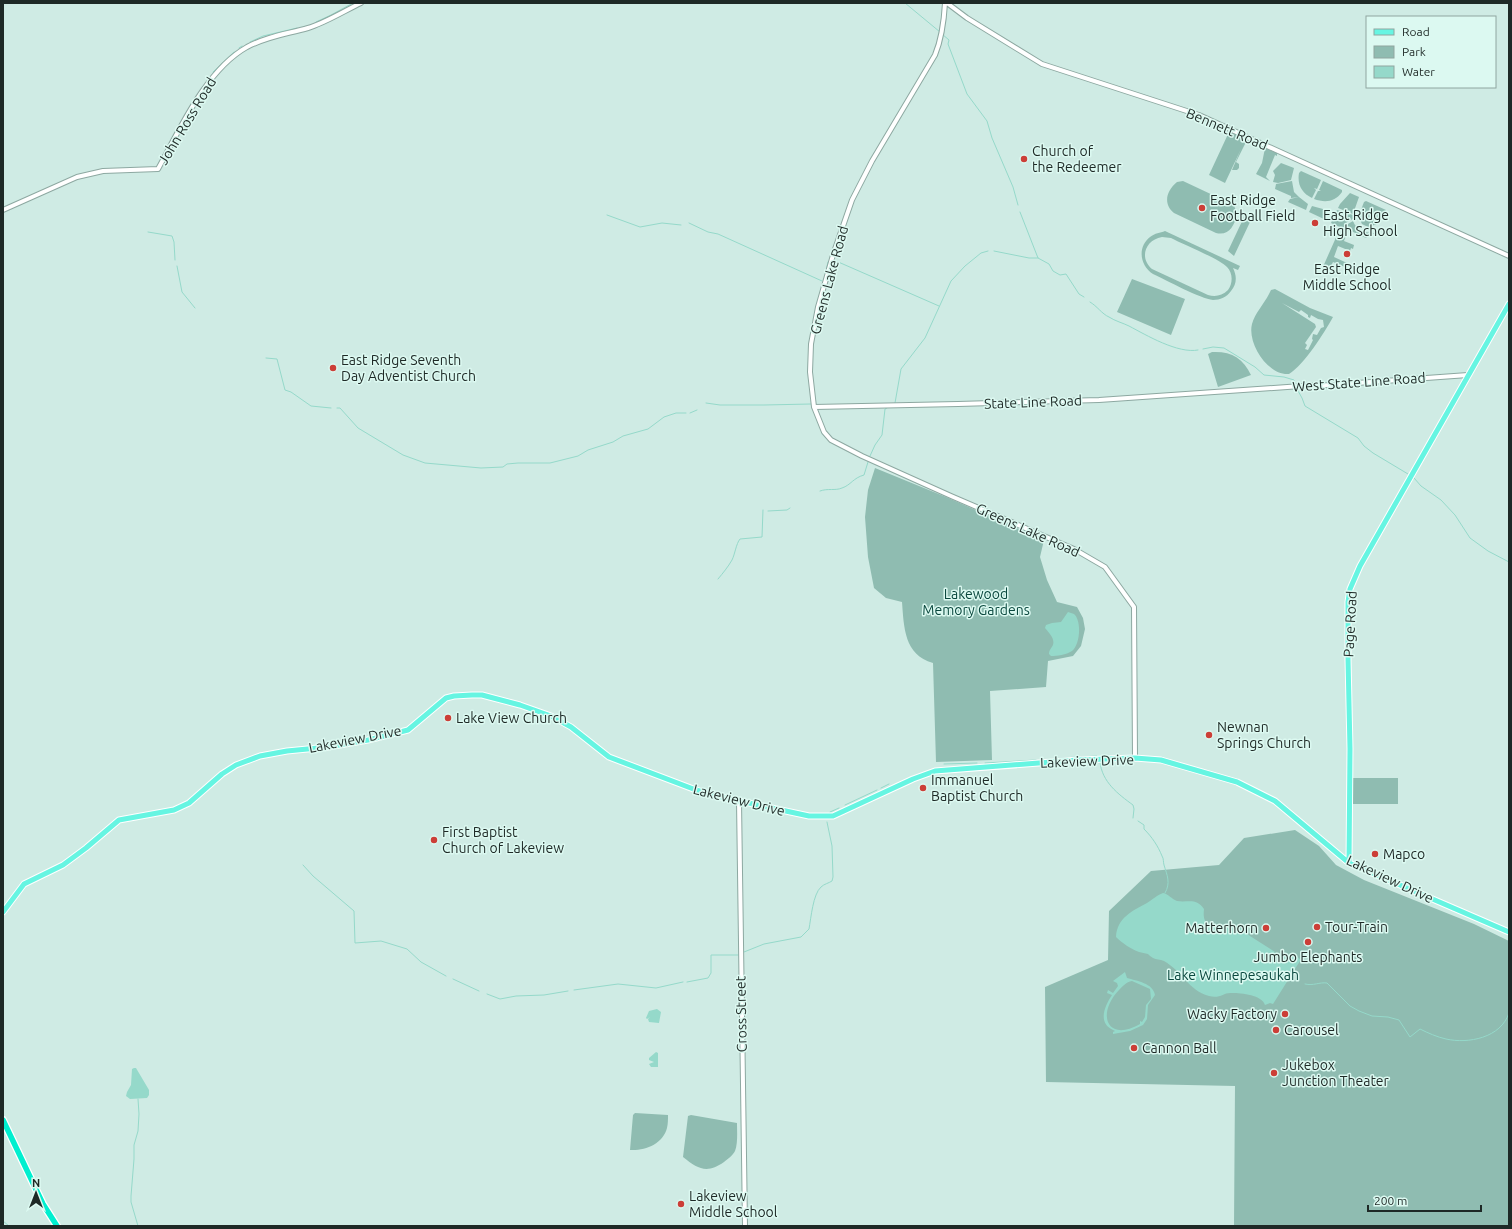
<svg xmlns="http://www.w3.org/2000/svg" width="1512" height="1229" viewBox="0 0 1512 1229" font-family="Ubuntu,sans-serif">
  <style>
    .green { fill: #8fbcb1; fill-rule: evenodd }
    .water { fill: #95d9ca; fill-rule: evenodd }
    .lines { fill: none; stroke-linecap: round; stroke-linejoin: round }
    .stream { stroke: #95d9ca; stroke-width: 1 }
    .minor-casing { stroke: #8da8a1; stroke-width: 6 }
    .major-casing { stroke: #fff; stroke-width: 7 }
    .highway-casing { stroke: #fff; stroke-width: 8 }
    .minor { stroke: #fff; stroke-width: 4 }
    .major { stroke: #66f5e2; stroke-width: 5 }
    .highway { stroke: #00efcf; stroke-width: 5.5 }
    .poi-dot { fill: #cc3e37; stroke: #dcf9f1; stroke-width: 1.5 }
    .labels { text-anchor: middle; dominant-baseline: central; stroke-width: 3; stroke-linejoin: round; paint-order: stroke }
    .street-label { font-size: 14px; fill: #1e2926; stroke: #dcf9f1 }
    .poi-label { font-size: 14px; fill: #1e2926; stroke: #dcf9f1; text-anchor: start }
    .park-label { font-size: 14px; fill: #0a483e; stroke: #dcf9f1 }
  </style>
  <rect width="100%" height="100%" fill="#cfebe4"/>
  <!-- green -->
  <path class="green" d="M1229 132 1249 140V142H1246L1236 162 1239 164V168L1237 170H1232L1241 149 1225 183 1209 175Z
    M1265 148 1277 153V156L1275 155 1266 177 1270 181 1256 174 1262 163Z
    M1281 163 1294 168 1291 180 1278 183 1273 182 1275 175 1273 171Z
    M1301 171 1321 180 1317 189 1314 188 1316 190 1312 198C1302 193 1297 185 1299 173Z
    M1183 181 1234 205 1237 215C1234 226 1229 236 1216 233L1174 213C1163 204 1166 191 1177 182Z
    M1292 181 1294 192 1299 197 1291 198V196L1275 189 1276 184Z
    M1323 181 1342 190V192C1335 202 1325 203 1314 199L1318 191H1321L1319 190Z
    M1350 193 1359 197 1353 214 1338 208 1340 204Z
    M1299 197 1308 204 1306 210 1288 202 1290 199Z
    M1366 201 1386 210 1377 224 1368 227 1362 224C1358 216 1361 210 1364 202Z
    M1312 206 1323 209 1326 220 1309 212Z
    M1337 210 1353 215V219L1347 222 1344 229 1331 223Z
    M1245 215 1250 222 1234 256 1228 251Z
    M1353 221C1357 231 1365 233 1375 233L1366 238 1349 230 1347 233 1344 232 1348 224Z
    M1165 231 1240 266 1238 270 1233 268C1237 276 1237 284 1231 291 1227 297 1220 300 1213 300 1201 299 1166 280 1153 274 1140 266 1137 247 1150 237 1155 233 1160 233 1165 231ZM1162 237 1171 238C1182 244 1220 259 1227 267 1233 273 1233 283 1228 290 1222 296 1215 297 1208 295L1152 269C1139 258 1145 240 1162 237Z
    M1338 233 1346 236 1344 241 1354 245 1353 249 1351 248 1350 251 1338 246 1334 257 1347 263 1345 267 1333 262 1328 272 1322 269Z
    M1132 279 1185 299 1171 335 1117 312Z
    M1275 289 1310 308 1333 317C1324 333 1304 365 1289 374 1268 376 1247 343 1252 324 1255 313 1264 304 1269 294L1271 290ZM1282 303 1299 312 1301 310 1308 315V317L1310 318 1311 315 1318 319 1323 320 1324 327 1321 328 1317 335 1313 334 1312 339 1313 340 1308 350 1305 349 1307 345 1305 343 1316 327 1315 324Z
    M1212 352C1231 351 1243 358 1251 375L1218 387 1208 354Z
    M875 468 946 497 1044 540 1040 557 1047 580 1057 602 1077 607 1083 618 1085 629 1081 646 1073 656 1048 661 1046 687 990 691 992 760 936 762 933 663C904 655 904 627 902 602L886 598 874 588 868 557 865 517 868 490Z
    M1353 778H1398V804H1353Z
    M1295 830 1319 846 1336 865 1364 880 1474 924 1509 941V1226H1234L1235 1086 1046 1082 1045 987 1108 960 1109 911 1151 871 1219 865 1244 838Z
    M635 1113 668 1115C668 1119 668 1124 667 1128 663 1144 645 1151 630 1150L633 1115Z
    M691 1115 737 1123C737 1131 738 1144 735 1151 733 1155 728 1159 724 1162 707 1174 698 1169 683 1157L688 1116Z"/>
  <!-- water -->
  <path class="water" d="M1068 612 1074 614C1082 621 1080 645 1072 651 1066 655 1057 656 1051 656L1049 654C1049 650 1051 649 1053 645 1055 638 1049 633 1045 628L1046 625 1052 623 1061 622Z
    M1163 893C1169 894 1171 899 1177 901 1188 903 1196 897 1204 909 1202 926 1210 924 1222 930L1227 928 1230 925H1237L1250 936 1275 952 1270 958 1273 962H1277L1282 954 1296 956 1300 959V961L1273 1004 1270 1003 1265 1005C1262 995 1242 993 1232 993 1223 992 1221 999 1209 996 1188 990 1182 971 1164 961 1160 959 1156 960 1153 958 1151 957 1149 955 1148 954 1145 953 1142 953 1139 952 1131 949 1122 943 1116 937 1117 918 1132 911 1147 903 1152 900 1157 895 1163 893Z
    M1125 972 1127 978C1137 981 1153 983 1155 995L1148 1005 1147 1019 1143 1025 1130 1031 1113 1034V1032L1115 1031C1097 1024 1104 1007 1112 995L1107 993 1108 990 1113 993 1118 986 1117 983 1113 981ZM1132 981 1150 989 1151 999 1146 1005 1145 1017 1142 1022 1140 1021V1024C1107 1043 1096 1014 1119 990 1123 986 1126 982 1132 981Z
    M657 1009 661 1012 659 1023 649 1022 648 1019 650 1017 647 1019 646 1018 649 1011Z
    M656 1052 658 1053V1067H651L649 1064 654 1062 649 1060V1058Z
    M134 1068H136L149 1090V1095L147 1098 130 1099 126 1096 127 1092 131 1085 132 1069Z"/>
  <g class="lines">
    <!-- stream -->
    <path class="stream" d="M905 3 940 32
      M316 22 331 15 353 3
      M942 34 949 40 948 44 967 94 987 121 992 138 1013 187 1018 205
      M250 42 263 36 297 28
      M239 48 242 46
      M213 72 234 52
      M1020 212 1038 258 1049 264 1053 271 1060 275 1066 274 1079 294 1084 297
      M607 215 640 227 662 223 681 225
      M689 223 708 232 718 234 822 281
      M148 232 172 236 174 242 175 260
      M994 251 1029 258H1038
      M836 261 939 306
      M177 266 182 292 195 308
      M826 271 828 262
      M1090 302C1097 306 1102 314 1109 317 1115 321 1123 323 1129 326 1146 335 1178 354 1198 350
      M1203 349 1213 347 1224 348 1255 367 1264 375 1284 377 1294 380 1295 383
      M266 358 277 359 285 390 291 392 311 406 331 408
      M1297 389 1302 398 1305 406 1358 438 1364 446 1373 453 1408 474
      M706 403 720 405H764L811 404
      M895 403 901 369 925 338 951 281 965 266 981 253 988 251
      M337 408H340L358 428 403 455 425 463 481 468 503 467 507 464 518 463H550L578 456 588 450 613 442 623 436 648 429 664 417 676 413H686
      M690 413 697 410
      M870 456 875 445 882 435 885 409 887 408
      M1414 478 1421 486 1441 500 1455 515 1470 538 1488 551 1509 562
      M820 491C828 488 835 491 842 488 851 485 853 478 864 475L868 462
      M768 511 787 510 790 508
      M718 579C723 573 728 567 732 560 735 554 736 544 740 539L762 537 763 510
      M1081 757 1097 756 1098 757
      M1042 760 1076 757
      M1100 762C1102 782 1118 794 1133 805L1134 809 1133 818
      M985 763 1036 760
      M944 764 977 763
      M881 788 889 784
      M845 805 877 790
      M830 812 839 808
      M1138 821 1144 825V829C1152 837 1158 846 1162 856 1164 859 1163 862 1164 865 1167 875 1171 883 1165 893
      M303 865 313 876 354 911 355 943 381 941 407 949 421 962 446 976
      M744 952 764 944 801 937 809 929C811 918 813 894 821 887 824 884 829 883 832 881L833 877 832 846 827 822
      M453 979 479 991
      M687 982 708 978 711 973V955H738
      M1305 984C1314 986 1319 982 1327 983L1350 1006 1359 1011 1372 1016 1388 1017 1399 1020 1410 1037 1420 1029C1428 1033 1437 1037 1446 1039 1468 1044 1501 1038 1509 1013
      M574 990 618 984 656 988 683 982
      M487 994 500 999 516 996 544 995 568 991
      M3 1221 9 1226
      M138 1226 131 1202V1196L134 1159V1145L138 1131 139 1114 138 1099"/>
    <defs>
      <path id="minor" d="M945 3C944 21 942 38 935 55L872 161 852 200 833 255 818 307 811 344 810 372 814 407 824 432 831 440 862 456 951 496 1074 549 1105 567 1134 607 1135 758
        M947 3 967 18 1042 64 1199 115 1509 256
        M3 210 77 177 103 171 158 169C180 129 206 70 247 47 268 36 287 34 308 28 323 24 346 10 361 3
        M814 407 958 404 1099 400 1301 386 1329 385 1468 375
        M739 801 745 1226"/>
      <path id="major" d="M1349 863 1350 749 1348 659V602L1350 589 1360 566 1509 304
        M3 912 24 884 63 865 86 848 119 820 174 810 189 803 222 774 236 765 260 756 287 751 328 747 368 740 408 730 446 698 454 696 472 695H482L520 705 551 716 571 727 609 757 696 790 721 797 809 816H833L913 779 935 771 1078 760 1135 758 1161 760 1237 782 1275 801 1349 863 1509 932"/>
      <path id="highway" d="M3 1120 43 1204 57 1226"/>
    </defs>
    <!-- minor casing -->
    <use href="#minor" class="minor-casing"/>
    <!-- major casing -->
    <use href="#major" class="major-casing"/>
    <!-- highway casing -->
    <use href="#highway" class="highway-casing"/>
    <!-- minor -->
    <use href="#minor" class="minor"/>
    <!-- major -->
    <use href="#major" class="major"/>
    <!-- highway -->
    <use href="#highway" class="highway"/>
  </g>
  <!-- markers -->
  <g class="poi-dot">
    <circle cx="1024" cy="159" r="4"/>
    <circle cx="1202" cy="208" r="4"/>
    <circle cx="1315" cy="223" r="4"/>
    <circle cx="1347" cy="254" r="4"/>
    <circle cx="333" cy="368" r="4"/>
    <circle cx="448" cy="718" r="4"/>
    <circle cx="1209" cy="735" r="4"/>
    <circle cx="923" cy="788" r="4"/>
    <circle cx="434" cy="840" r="4"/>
    <circle cx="1375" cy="854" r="4"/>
    <circle cx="1317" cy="927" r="4"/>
    <circle cx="1266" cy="928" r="4"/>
    <circle cx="1308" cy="942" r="4"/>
    <circle cx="1285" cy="1014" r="4"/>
    <circle cx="1276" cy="1030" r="4"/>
    <circle cx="1134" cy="1048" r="4"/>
    <circle cx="1274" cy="1073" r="4"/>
    <circle cx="681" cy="1204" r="4"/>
  </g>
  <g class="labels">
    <!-- street labels -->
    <g class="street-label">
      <text transform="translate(187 121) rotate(-59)">John Ross Road</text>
      <text transform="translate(1227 129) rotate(23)">Bennett Road</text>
      <text transform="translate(829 280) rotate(-75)">Greens Lake Road</text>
      <text transform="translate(1359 382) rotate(-4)">West State Line Road</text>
      <text transform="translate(1033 402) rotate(-2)">State Line Road</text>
      <text transform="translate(1028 530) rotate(24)">Greens Lake Road</text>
      <text transform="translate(1350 624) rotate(-87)">Page Road</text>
      <text transform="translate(355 739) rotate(-11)">Lakeview Drive</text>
      <text transform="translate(1087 761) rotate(-2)">Lakeview Drive</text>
      <text transform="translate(739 800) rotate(14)">Lakeview Drive</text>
      <text transform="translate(1390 879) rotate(25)">Lakeview Drive</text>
      <text transform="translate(741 1014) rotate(-91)">Cross Street</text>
    </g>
    <!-- poi labels -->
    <g class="poi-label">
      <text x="1032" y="151">Church of<tspan x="1032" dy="16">the Redeemer</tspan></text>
      <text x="1210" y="200">East Ridge<tspan x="1210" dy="16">Football Field</tspan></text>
      <text x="1323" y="215">East Ridge<tspan x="1323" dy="16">High School</tspan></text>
      <text x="1347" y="269" text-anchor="middle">East Ridge<tspan x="1347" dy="16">Middle School</tspan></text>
      <text x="341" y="360">East Ridge Seventh<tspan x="341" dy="16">Day Adventist Church</tspan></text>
      <text x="456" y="718">Lake View Church</text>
      <text x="1217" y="727">Newnan<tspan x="1217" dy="16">Springs Church</tspan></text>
      <text x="931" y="780">Immanuel<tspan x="931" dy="16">Baptist Church</tspan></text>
      <text x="442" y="832">First Baptist<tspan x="442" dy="16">Church of Lakeview</tspan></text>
      <text x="1383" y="854">Mapco</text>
      <text x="1325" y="927">Tour-Train</text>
      <text x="1258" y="928" text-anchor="end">Matterhorn</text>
      <text x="1308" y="957" text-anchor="middle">Jumbo Elephants</text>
      <text x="1277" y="1014" text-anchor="end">Wacky Factory</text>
      <text x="1284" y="1030">Carousel</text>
      <text x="1142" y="1048">Cannon Ball</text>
      <text x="1282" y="1065">Jukebox<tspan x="1282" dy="16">Junction Theater</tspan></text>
      <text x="689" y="1196">Lakeview<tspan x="689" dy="16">Middle School</tspan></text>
    </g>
    <!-- park labels -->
    <g class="park-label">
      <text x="976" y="594">Lakewood<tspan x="976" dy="16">Memory Gardens</tspan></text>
      <text x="1233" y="975">Lake Winnepesaukah</text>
    </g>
  </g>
  <!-- border -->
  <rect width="1512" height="1229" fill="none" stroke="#1e2926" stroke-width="8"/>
  <!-- legend -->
  <rect x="1366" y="16" width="130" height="72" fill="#dcf9f1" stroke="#90a6a0"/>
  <rect x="1374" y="29" width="20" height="6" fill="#66f5e2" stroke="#90a6a0"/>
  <text x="1402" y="36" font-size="12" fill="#1e2926">Road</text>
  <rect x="1374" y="46" width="20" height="12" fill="#8fbcb1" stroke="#90a6a0"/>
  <text x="1402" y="56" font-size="12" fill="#1e2926">Park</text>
  <rect x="1374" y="66" width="20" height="12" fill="#95d9ca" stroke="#90a6a0"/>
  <text x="1402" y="76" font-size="12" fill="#1e2926">Water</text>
  <!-- north arrow -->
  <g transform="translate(36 1193)" stroke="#dcf9f1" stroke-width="3" paint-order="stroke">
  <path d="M0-3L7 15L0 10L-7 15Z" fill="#1e2926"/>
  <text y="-6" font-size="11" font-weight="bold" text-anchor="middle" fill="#1e2926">N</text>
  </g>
  <!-- scale -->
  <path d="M1368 1205v6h113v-6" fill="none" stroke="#1e2926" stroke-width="2"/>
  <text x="1374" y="1205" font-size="12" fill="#1e2926" stroke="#dcf9f1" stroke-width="3" paint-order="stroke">200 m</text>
</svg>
